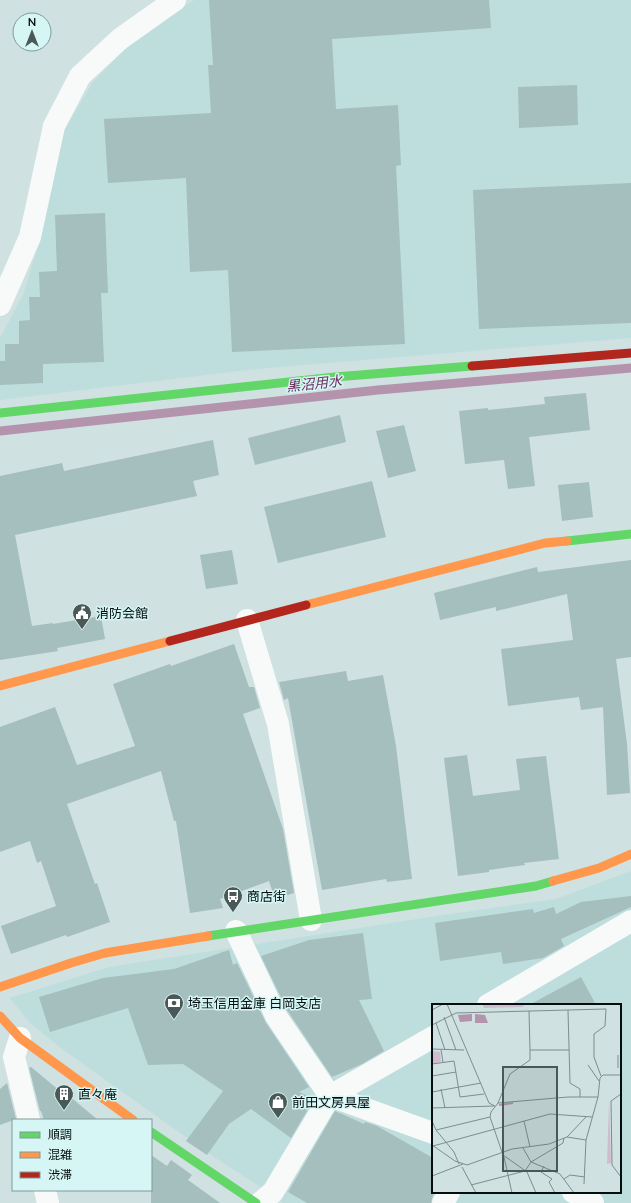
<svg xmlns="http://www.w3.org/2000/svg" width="631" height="1203" viewBox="0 0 631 1203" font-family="Lato,'Noto Sans JP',sans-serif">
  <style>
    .built { fill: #bededd; fill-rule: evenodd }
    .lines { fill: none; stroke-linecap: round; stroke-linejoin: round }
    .stream { stroke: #b493ac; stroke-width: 9 }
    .building { fill: #a5bebe }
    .street { stroke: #f8fafa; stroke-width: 22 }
    .fast { stroke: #63d668; stroke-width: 9 }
    .slow { stroke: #ff974d; stroke-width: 9 }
    .jam { stroke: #b3261e; stroke-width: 9 }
    .labels { text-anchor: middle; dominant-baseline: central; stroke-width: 3; stroke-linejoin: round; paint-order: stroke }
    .poi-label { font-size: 13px; fill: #040e0e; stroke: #d5f6f5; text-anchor: start }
    .water-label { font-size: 14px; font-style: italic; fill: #702c5e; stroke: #d5f6f5 }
    .inset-river { fill: none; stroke: #b493ac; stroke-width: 2 }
    .inset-road { fill: none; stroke: #7e8d8d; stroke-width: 1 }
    .view { fill: #4b5858; fill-opacity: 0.15; stroke: #4b5858; stroke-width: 2 }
    .inset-edge { fill: none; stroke: #040e0e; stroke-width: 2 }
  </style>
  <rect width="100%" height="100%" fill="#cfe1e1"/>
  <!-- built -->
  <path class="built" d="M194 0H631V338L257 369 0 400V338L23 295 42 233 65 129 93 82 131 43Z
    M631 871V1203H283L259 1186 214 1157 58 1046 29 1022 10 998 109 967 430 917 556 899ZM433 1005H620V1192H433Z"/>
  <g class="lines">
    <!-- stream -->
    <path class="stream" d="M0 431 378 390 631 368"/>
  </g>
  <!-- building -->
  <path class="building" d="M209 0H489L491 28 332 39 336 109 398 105 401 165 396 166 405 344 232 352 228 270 190 272 186 178 108 183 104 119 211 113 208 65H213Z
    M577 85 578 125 519 128 518 87Z
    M631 183V323L479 329 473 190Z
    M105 213 108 293H101L104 362 43 364V383L0 385V361H5V344H19V321L30 320 29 297H40L39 272 57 271 55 215Z
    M586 393 590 430 529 437 535 486 508 489 504 460 465 464 459 411 488 408V410L545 404 544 397Z
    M340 415 346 442 255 465 248 438Z
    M404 425 416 471 388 478 376 431Z
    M213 440 219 475 193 481 197 496 15 535 32 626 53 623V624L101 616 105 639 57 648 58 651 0 660V476L62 463 64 471Z
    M372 481 386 537 278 563 264 507Z
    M589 482 593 517 562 521 558 485Z
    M232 550 238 584 206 589 200 555Z
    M631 560V657L616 659 627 744 630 793 607 795 603 707 581 710 579 697 508 706 501 649 573 640 567 594 496 611V607L440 620 434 593 537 567 538 572Z
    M234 644 249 687H254L260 708 243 714 283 829 294 893 275 899 269 881 220 899 223 908 190 913 176 821H174L161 771 67 804 95 884 97 883 110 922 67 937 66 935 11 954 1 926 56 906 41 861 37 863 30 841 0 852V727L55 707 77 765 135 746 113 684 170 664 171 666Z
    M346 671 348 681 383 675 396 746 412 879 387 882 386 879 322 890 288 698 284 700 279 682Z
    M467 755 473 796 520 790 516 759 546 756 559 859 524 863 525 865 489 870V872L458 876 444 758Z
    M631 896V907L561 939 564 946 543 958 503 964 501 952 440 961 435 923 533 909 534 913 554 907 556 914 581 902Z
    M363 933 372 999 359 1000 384 1051 362 1064 332 1077 287 1010 261 956 309 940Z
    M229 950 233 965 237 963 266 1023 309 1087 299 1092 314 1099 291 1138 251 1109 229 1124 207 1155 186 1141 223 1091 183 1064 148 1065 128 1008 50 1032 39 997 103 978 174 969Z
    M581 977 596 1005H529Z
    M31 1067 60 1091 62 1090 98 1120H44L41 1111H40L29 1068Z
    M7 1083 16 1119 0 1125V1089Z
    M335 1111 364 1124 365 1122 377 1126 433 1158V1195L431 1203H307L288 1192Z
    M151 1155 167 1166 171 1160 192 1175 188 1180 220 1203H151Z"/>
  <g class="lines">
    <!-- street -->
    <path class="street" d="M0 305 30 237 54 126 80 76 120 39 175 0
      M247 620 278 724 311 920
      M236 931 276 1016 330 1096 433 1133
      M488 1005 631 921
      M20 1038 14 1057 29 1120
      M45 1190 48 1203
      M573 1192 593 1203
      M260 1203 273 1192 330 1096 433 1037
      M443 1203 449 1192"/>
    <!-- fast -->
    <path class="fast" d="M0 413 335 377 472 366
      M567 541 631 534
      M208 936 536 886 553 881
      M151 1132 256 1203"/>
    <!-- slow -->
    <path class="slow" d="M306 605 545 543 567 541
      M0 686 170 641
      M553 881 599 868 631 854
      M0 987 71 963 105 953 208 936
      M0 1016 20 1038 133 1120"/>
    <!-- jam -->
    <path class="jam" d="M472 366 631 353
      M170 641 306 605"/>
  </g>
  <!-- icons -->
  <defs>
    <symbol id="civic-pin" viewBox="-11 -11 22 30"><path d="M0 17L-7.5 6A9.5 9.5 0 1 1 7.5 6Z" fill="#4b5858" stroke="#d5f6f5"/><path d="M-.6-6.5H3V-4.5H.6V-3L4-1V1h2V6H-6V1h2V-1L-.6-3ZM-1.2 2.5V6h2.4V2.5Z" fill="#fff"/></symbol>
    <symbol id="bus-pin" viewBox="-11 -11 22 30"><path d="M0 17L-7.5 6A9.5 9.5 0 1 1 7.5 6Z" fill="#4b5858" stroke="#d5f6f5"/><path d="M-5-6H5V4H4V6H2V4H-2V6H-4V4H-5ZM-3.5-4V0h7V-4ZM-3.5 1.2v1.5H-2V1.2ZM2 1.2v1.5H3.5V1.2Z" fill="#fff"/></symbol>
    <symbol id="bank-pin" viewBox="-11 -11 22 30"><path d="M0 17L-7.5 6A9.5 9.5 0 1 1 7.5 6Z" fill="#4b5858" stroke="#d5f6f5"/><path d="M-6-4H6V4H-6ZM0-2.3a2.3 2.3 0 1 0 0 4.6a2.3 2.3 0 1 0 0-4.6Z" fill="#fff"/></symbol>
    <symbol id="building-pin" viewBox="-11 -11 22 30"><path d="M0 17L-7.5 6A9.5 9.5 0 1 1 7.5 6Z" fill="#4b5858" stroke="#d5f6f5"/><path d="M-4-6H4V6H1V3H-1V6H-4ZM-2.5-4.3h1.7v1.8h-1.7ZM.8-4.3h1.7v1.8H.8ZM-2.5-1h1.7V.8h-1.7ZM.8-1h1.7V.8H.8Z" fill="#fff"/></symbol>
    <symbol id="shop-pin" viewBox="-11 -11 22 30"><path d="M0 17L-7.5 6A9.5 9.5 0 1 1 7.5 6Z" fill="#4b5858" stroke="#d5f6f5"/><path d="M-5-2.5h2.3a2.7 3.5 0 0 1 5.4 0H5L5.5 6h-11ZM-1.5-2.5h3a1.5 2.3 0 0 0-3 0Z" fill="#fff"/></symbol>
  </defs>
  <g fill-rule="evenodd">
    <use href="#civic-pin" x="71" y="602" width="22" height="30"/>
    <use href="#bus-pin" x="222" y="885" width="22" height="30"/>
    <use href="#bank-pin" x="163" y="992" width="22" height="30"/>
    <use href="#building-pin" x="53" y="1083" width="22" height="30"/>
    <use href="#shop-pin" x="267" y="1091" width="22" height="30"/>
  </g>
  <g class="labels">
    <!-- poi labels -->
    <g class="poi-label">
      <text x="96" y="613">消防会館</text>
      <text x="247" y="896">商店街</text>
      <text x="188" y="1003">埼玉信用金庫 白岡支店</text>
      <text x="78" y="1094">直々庵</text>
      <text x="292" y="1102">前田文房具屋</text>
    </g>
    <!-- water labels -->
    <g class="water-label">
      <text transform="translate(314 383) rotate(-6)">黒沼用水</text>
    </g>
  </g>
  <!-- overview -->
  <g transform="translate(432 1004)">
    <rect width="189" height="189" fill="#cfe1e1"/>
    <path d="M0 47 8 48 9 58 0 60ZM177 96 179 159 175 160Z" fill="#d1bccf"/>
    <path d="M50 0H92L91 3 52 4Z" fill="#d1bccf"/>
    <path d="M40 10V17L28 18 26 11ZM43 10 53 11 56 19H43Z" fill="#b493ac"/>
    <path class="inset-river" d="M67 101 81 99"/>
    <path class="inset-road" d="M15 0 57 99 63 102M0 6 11 0M136 6 138 79 148 85V93M97 7 98 46M12 13 24 46M4 19 13 46M0 21 24 9 174 5 173 22 162 30V53L169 72M0 45 32 46M9 46 11 58M0 60 22 57 28 93 52 90M156 61 167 77M186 64V51M0 72 24 68M9 85 13 104M0 88 49 79M189 90 179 97 180 161 189 173M66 99 78 70 98 56V46H137M0 104 62 102M0 117 4 126 22 148 27 160M92 117 98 143M4 126 58 113M135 133 154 113M0 141 23 157 35 161 80 145 117 140 135 133 154 136M1 142 118 110 160 113M91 144 99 158 128 170 142 189M72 153 80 189M112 162 109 168 120 175 117 178 123 189M30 163 44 189M0 172 31 160M132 175 138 171 153 173M152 180 154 136 166 93 168 74 171 71H189M39 181 93 167 99 158 131 139 132 134M104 189 95 168 71 151 58 113 59 108 66 99 136 93H166"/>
    <path class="view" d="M71 63H125V167H71Z"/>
    <rect width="189" height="189" class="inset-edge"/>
  </g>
  <!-- legend -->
  <rect x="12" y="1119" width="140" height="72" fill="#d5f6f5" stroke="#819999"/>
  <rect x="20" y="1132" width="20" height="6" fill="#63d668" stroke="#819999"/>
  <text x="48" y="1139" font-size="12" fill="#040e0e">順調</text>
  <rect x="20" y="1152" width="20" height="6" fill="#ff974d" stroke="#819999"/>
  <text x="48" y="1159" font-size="12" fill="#040e0e">混雑</text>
  <rect x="20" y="1172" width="20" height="6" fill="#b3261e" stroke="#819999"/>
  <text x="48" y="1179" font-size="12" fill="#040e0e">渋滞</text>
  <!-- north arrow -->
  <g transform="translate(32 32)"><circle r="19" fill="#d5f6f5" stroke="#819999"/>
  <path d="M0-3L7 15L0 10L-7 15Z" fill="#4b5858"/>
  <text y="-6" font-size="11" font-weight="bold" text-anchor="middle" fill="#040e0e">N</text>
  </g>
</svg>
